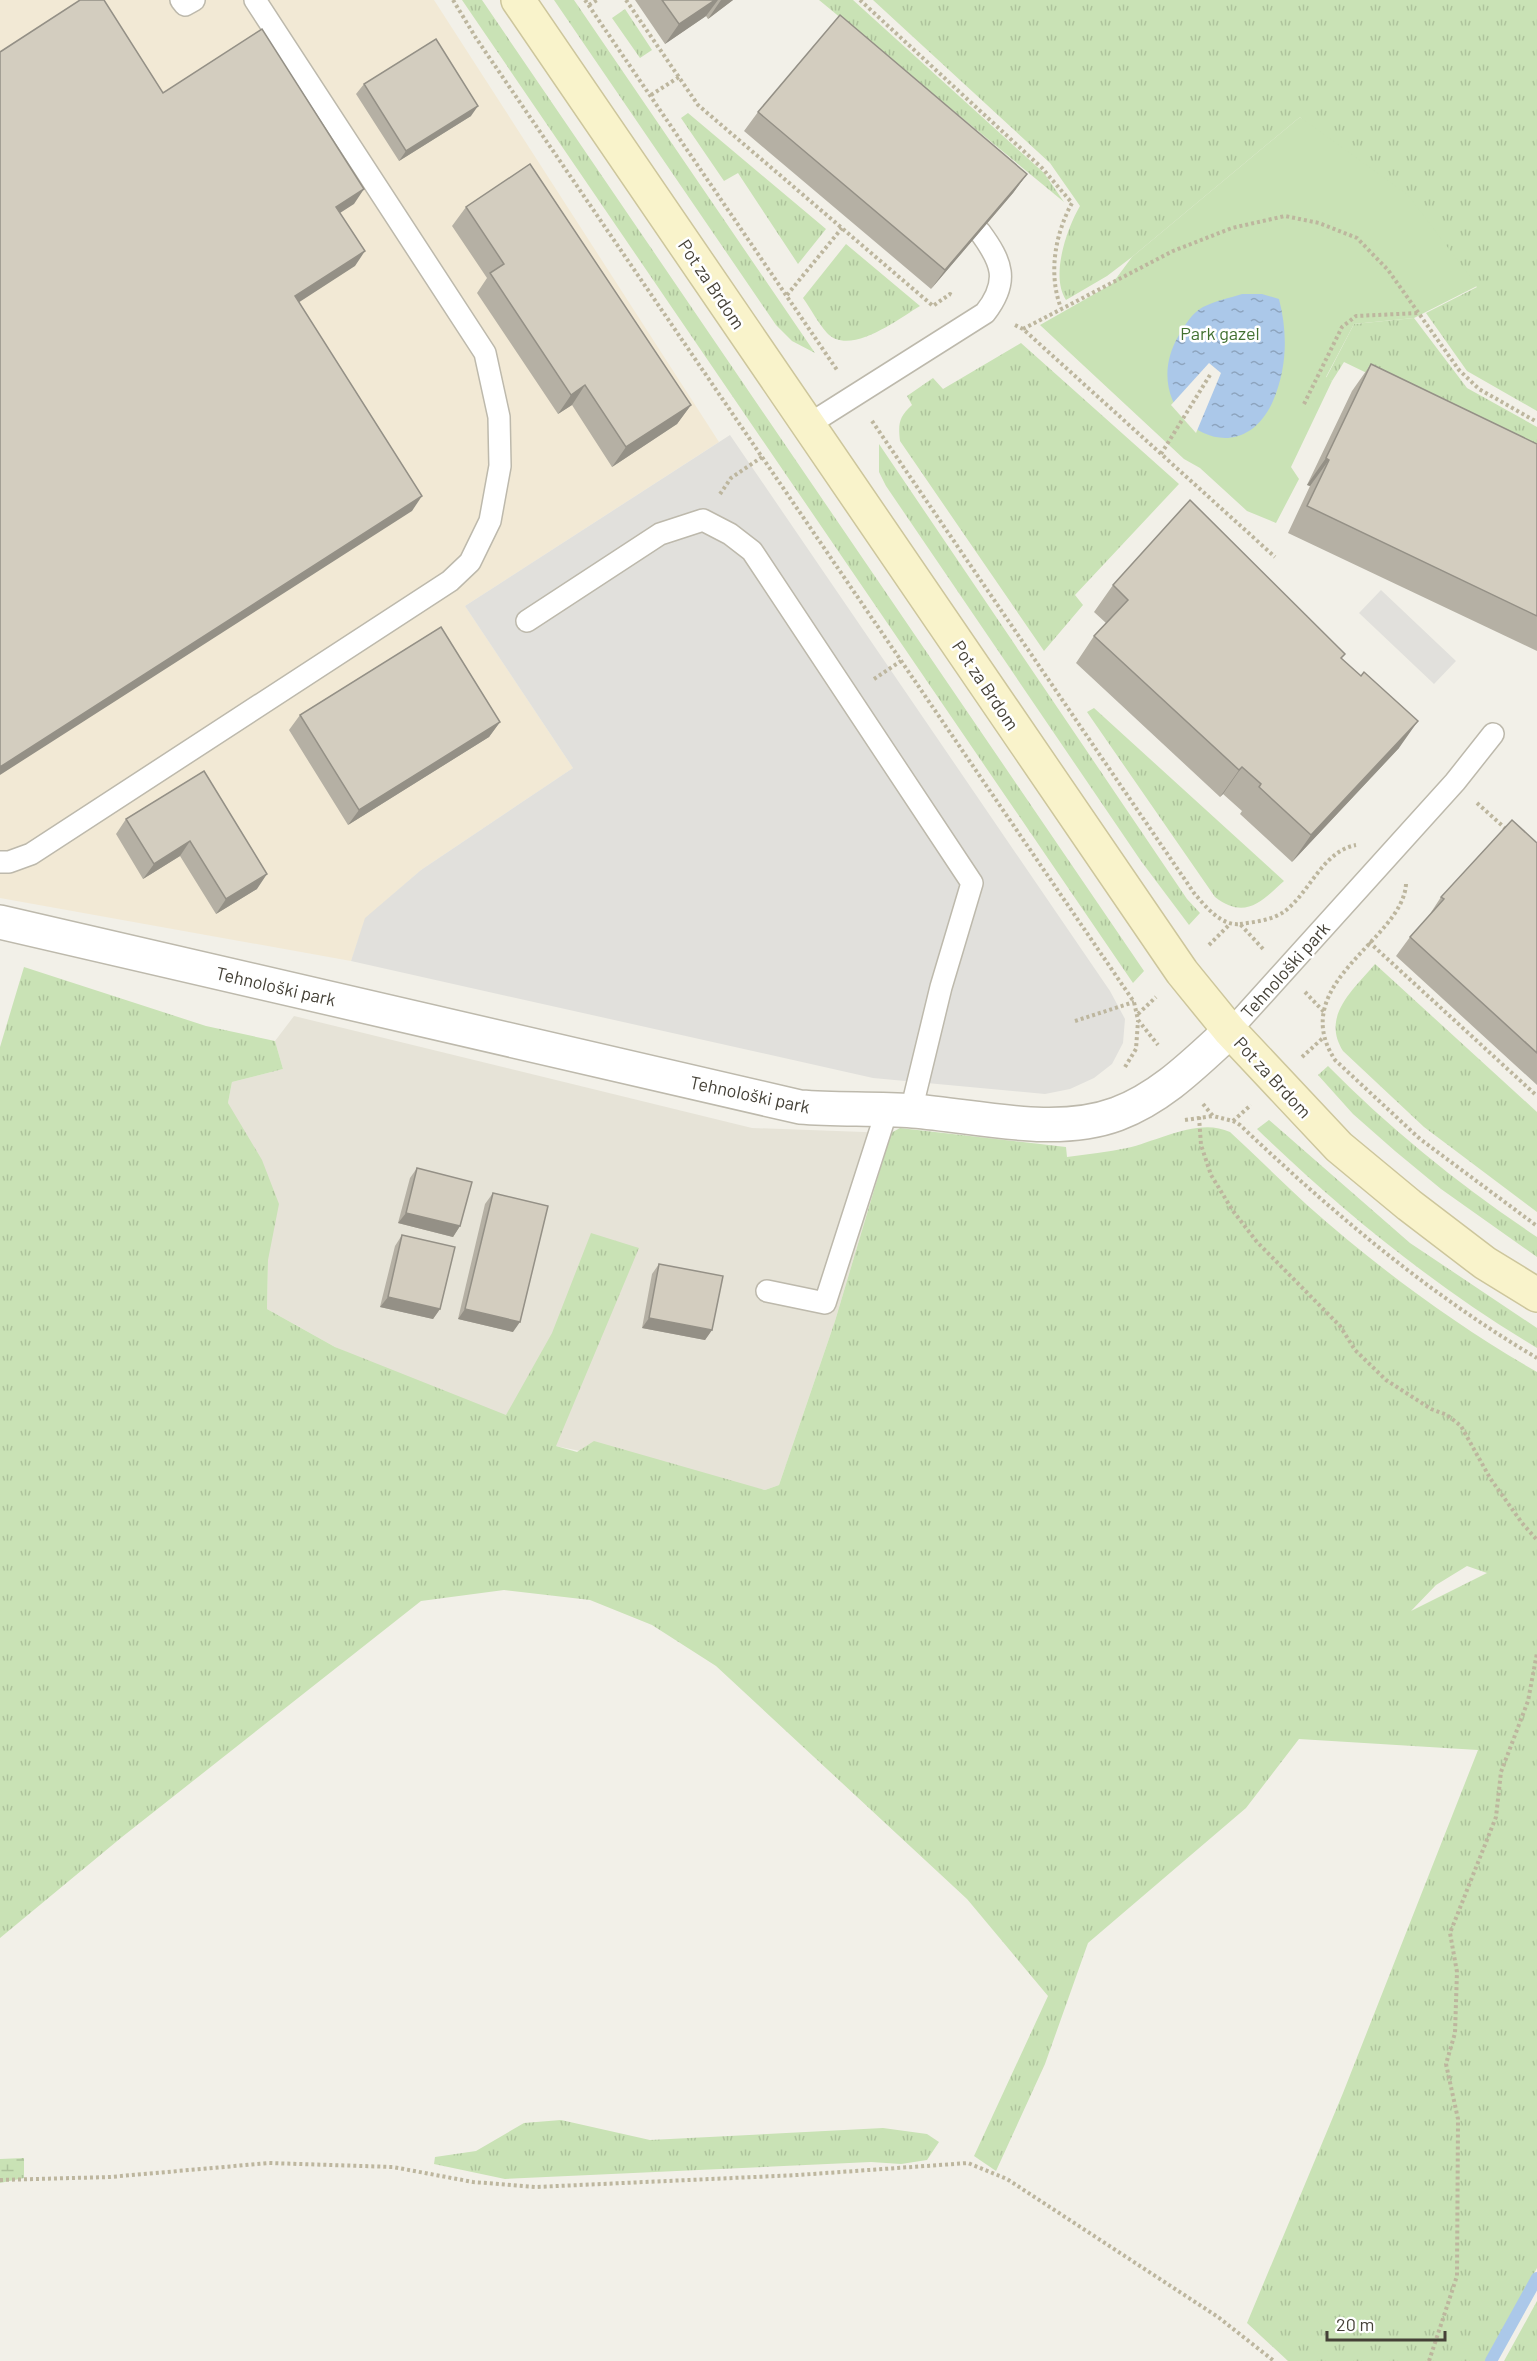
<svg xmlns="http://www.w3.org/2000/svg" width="1537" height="2361" viewBox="0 0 1537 2361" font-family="Barlow,sans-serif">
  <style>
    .residential { fill: #e6e3d7 }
    .commercial { fill: #f2e9d5 }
    .grass { fill: url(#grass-tufts); fill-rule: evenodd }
    .wetland { fill: url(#wetland-marsh) }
    .green { fill: #c9e2b5 }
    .parking { fill: #e1e0dc }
    .water { fill: url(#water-ripples) }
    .pier { fill: #f2f0e8 }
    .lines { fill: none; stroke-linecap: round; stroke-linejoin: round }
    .stream { stroke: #abc8e9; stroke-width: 12 }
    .lane-casing { stroke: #bdb9ac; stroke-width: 24 }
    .street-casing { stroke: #bdb9ac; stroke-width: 36 }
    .secondary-casing { stroke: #cdc69c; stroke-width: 36 }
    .path { stroke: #bdb69e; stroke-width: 4; stroke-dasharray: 3 3; stroke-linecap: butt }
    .lane { stroke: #fff; stroke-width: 21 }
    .street { stroke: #fff; stroke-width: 33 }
    .secondary { stroke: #f9f3cb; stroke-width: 33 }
    .wall { fill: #b5b0a4 }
    .shaded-wall { fill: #949086 }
    .building { fill: #d3cdbf; stroke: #949086; stroke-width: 1.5 }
    .labels { text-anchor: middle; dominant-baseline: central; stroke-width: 5; stroke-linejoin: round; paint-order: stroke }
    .street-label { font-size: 18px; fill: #454137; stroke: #fff }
    .park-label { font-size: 18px; fill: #427131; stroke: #fff }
  </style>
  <defs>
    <pattern id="grass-tufts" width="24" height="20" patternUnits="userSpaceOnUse" patternTransform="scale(1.5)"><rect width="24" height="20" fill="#c9e2b5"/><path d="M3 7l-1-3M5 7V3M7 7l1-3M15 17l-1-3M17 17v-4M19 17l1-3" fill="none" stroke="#aec39c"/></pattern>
    <pattern id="wetland-marsh" width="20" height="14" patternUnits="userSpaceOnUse" patternTransform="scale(1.5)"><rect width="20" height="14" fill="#c9e2b5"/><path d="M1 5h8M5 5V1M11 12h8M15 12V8" fill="none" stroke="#aec39c"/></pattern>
    <pattern id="water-ripples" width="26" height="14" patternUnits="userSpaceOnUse" patternTransform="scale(1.5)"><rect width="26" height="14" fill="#abc8e9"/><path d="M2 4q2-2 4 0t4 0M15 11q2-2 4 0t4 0" fill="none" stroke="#8da4be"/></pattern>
  </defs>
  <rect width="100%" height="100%" fill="#f2f0e8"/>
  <!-- residential -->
  <path class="residential" d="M294 1016 752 1128 891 1133 835 1321 779 1485 765 1490 556 1446 335 1347 267 1309 268 1260 228 1103 232 1082 283 1069 275 1041Z"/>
  <!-- commercial -->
  <path class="commercial" d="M0 0H434L719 442 465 606 573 768 421 870 366 918 351 961 0 898Z"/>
  <!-- grass -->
  <path class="grass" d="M462 0H482L1144 971 1133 983Z
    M554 0H574L815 353 792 341 776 325Z
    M819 0H853L1044 173 1064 202Z
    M873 0H1537V411L1467 371 1426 313 1477 287 1300 117 1132 257 1107 276 1066 300C1050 276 1067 228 1080 206L1050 163Z
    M625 9 652 50 640 58 612 18Z
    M688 113 826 229 798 264 738 173 724 181 681 118Z
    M846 244 920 306C898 319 850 357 827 333 818 323 811 309 803 298Z
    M1414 318 1467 388 1537 427V455L1344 362 1332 381 1326 378 1354 324Z
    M1021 343 1179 484 1075 595 1083 605 1044 651 900 441C898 423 899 417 912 405L907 396 933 378 943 389Z
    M879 444 1187 899 1200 913 1189 925 1141 861 886 486 879 472Z
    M1094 708 1284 881C1261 902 1245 920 1215 897L1087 712Z
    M1375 964 1537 1112V1212L1424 1127 1343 1051C1321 1016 1353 990 1375 964Z
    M24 967 206 1026 275 1041 283 1069 232 1082 228 1103 262 1160 279 1204 268 1260 267 1309 335 1347 506 1415 552 1333 591 1233 639 1248 556 1446 577 1452 594 1441 765 1490 779 1485 835 1321 891 1133 900 1128 1066 1147 1067 1157C1087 1154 1108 1152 1127 1148 1158 1141 1199 1117 1230 1132 1256 1156 1281 1181 1307 1205 1378 1268 1455 1325 1537 1372V2268L1486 2361H1288L1247 2323 1343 2093 1478 1750 1299 1739 1246 1808 1088 1943 1045 2064 996 2171 974 2156 1048 1996 967 1899 716 1666 652 1625 590 1600 504 1590 421 1601 122 1837 0 1938V1047ZM1467 1566 1487 1573 1411 1611 1436 1585Z
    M1328 1066C1391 1130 1462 1187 1537 1237V1257L1441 1189 1395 1151 1353 1114 1318 1075Z
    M1269 1120 1410 1243 1537 1328V1348C1435 1287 1343 1212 1257 1129Z
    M561 2120 650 2140 883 2128 927 2134 939 2142 927 2160 901 2164 871 2162 505 2179 434 2164 435 2157 476 2151 524 2123Z
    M1537 2301V2361H1504Z"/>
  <!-- wetland -->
  <path class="wetland" d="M24 2158V2178L0 2183V2159Z"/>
  <!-- green -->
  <path class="green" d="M1300 117 1408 195 1477 286 1414 318 1354 324 1326 377 1332 381 1291 467 1299 479 1276 523 1247 511 1200 468 1184 459 1040 325 1112 284 1132 257Z"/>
  <!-- parking -->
  <path class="parking" d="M730 435 1110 991 1125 1019 1123 1043 1112 1064 1094 1078 1070 1089 1045 1094 873 1078 351 961 365 918 421 870 573 768 465 606Z
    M1381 590 1456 661 1434 684 1359 613Z"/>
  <!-- water -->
  <path class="water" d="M1242 294H1262L1279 299C1288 334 1287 368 1273 401 1236 484 1133 412 1179 335 1185 325 1192 313 1203 307 1215 301 1229 298 1242 294Z"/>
  <!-- pier -->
  <path class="pier" d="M1209 363 1221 373 1196 433 1171 405Z"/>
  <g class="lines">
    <!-- stream -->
    <path class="stream" d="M1491 2361 1537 2278"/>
    <defs>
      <path id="lane" d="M181 0 185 5 194 0
        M808 425 985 313C1010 281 1002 262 980 232
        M527 621 660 534 703 520 730 534 752 551 972 883 941 987 911 1111
        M0 862H9L31 854 450 581 470 562 490 521 500 466 499 417 485 353 255 0
        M1230 1031 1455 782 1493 734
        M767 1291 825 1303 887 1110"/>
      <path id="street" d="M0 922 800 1107C837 1110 876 1108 913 1111 978 1116 1055 1137 1117 1114 1162 1097 1195 1063 1230 1031"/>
      <path id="secondary" d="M518 0 1182 972 1230 1031 1339 1147 1409 1205 1485 1263 1537 1295"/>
    </defs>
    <!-- lane casing -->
    <use href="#lane" class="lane-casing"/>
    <!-- street casing -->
    <use href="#street" class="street-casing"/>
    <!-- secondary casing -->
    <use href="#secondary" class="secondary-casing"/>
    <!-- path -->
    <path class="path" d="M453 0 476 38 1134 1002 1138 1020 1158 1045
      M585 0 837 370
      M626 0 698 105 933 306 950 294 954 296
      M860 0 1042 168 1072 203C1055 234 1048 274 1061 308
      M589 5 597 0
      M651 95 679 77
      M787 295 842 228
      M1015 325 1023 329 1275 557
      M1023 329 1173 251 1232 228 1285 216 1319 223 1357 238 1388 270 1459 370 1479 389 1537 422
      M1304 404 1342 327 1356 316 1419 313
      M872 421 1194 893C1206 907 1221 926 1240 924L1264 950
      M1161 454 1210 375
      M720 494 731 478 762 457
      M874 679 901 661
      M1477 803 1507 830
      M1406 884C1403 940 1285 983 1335 1060L1420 1139 1537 1226
      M1240 924C1255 922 1273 920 1285 911 1310 892 1323 851 1356 845
      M1369 942 1537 1096
      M1209 945 1230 924
      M1305 992 1325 1013
      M1138 1014 1156 997
      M1075 1021 1134 1002
      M1302 1057 1324 1037
      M1125 1067 1136 1049 1138 1021
      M1203 1104 1213 1116 1233 1121 1240 1125C1332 1212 1427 1293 1537 1358
      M1199 1117 1201 1145 1211 1175 1233 1211 1257 1242 1340 1326 1355 1350 1386 1380 1431 1409 1447 1415 1461 1426 1490 1478 1522 1523 1537 1540
      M1185 1120 1213 1116
      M1233 1121 1251 1105
      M0 2180 110 2177 269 2163 393 2167 473 2182 536 2187 798 2175 968 2163 1007 2179 1218 2317 1274 2361
      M1429 2361 1457 2276 1458 2119 1446 2064 1455 2033 1457 1972 1450 1933 1496 1817 1501 1772 1528 1701 1537 1653"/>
    <!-- lane -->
    <use href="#lane" class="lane"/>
    <!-- street -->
    <use href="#street" class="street"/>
    <!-- secondary -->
    <use href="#secondary" class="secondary"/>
  </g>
  <!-- wall -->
  <path class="wall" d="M635 0H733L708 19 706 16 665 44Z
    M364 84 471 116 399 161 356 94Z
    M758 112 1027 174 1013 193 931 289 744 131Z
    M466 207 691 405 677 424 612 467 572 405 558 414 477 293 487 278 452 226Z
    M1371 364 1537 444V651L1288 533 1310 486 1307 485 1352 391Z
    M1113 585 1342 659 1399 748 1292 862 1240 814 1242 811 1223 794 1220 797 1076 663 1094 636 1106 623 1094 612Z
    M300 715 500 722 489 737 348 825 289 730Z
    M204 771 257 889 216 914 180 856 143 879 116 834 126 819Z
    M1537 843V1085L1396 956 1410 937 1428 917 1441 897Z
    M417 1168 460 1226 453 1237 398 1223 410 1178Z
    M493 1193 513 1332 458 1319 485 1204Z
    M402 1235 440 1309 433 1319 380 1307 395 1246Z
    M659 1264 712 1330 705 1340 642 1328 652 1274Z"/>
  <!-- shaded-wall -->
  <path class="shaded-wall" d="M715 0H718L706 16 665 44 679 24Z
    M721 0H733L708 19Z
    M478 106 471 116 399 161 406 151Z
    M1027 174 1013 193 931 289 945 270Z
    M364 189 354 204 326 222 336 207Z
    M365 251 355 266 284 312 295 296Z
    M585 385 572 405 558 414 571 395Z
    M691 405 677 424 612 467 626 447Z
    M1326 458 1329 460 1310 486 1307 485Z
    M422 496 412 511 0 775V767Z
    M1418 721 1399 748 1292 862 1311 835Z
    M500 722 489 737 348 825 359 810Z
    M1242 767 1223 794 1220 797 1239 770Z
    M190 841 180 856 143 879 154 864Z
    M267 874 257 889 216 914 226 899Z
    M406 1213 460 1226 453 1237 398 1223Z
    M388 1297 440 1309 433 1319 380 1307Z
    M465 1309 520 1322 513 1332 458 1319Z
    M649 1318 712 1330 705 1340 642 1328Z"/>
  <!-- building -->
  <path class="building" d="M80 0H104L163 93 262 29 364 189 336 207 365 251 295 296 422 496 0 767V52Z
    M662 0H715L679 24Z
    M840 15 1027 174 945 270 758 112Z
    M436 39 478 106 406 151 364 84Z
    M530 164 691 405 626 447 585 385 571 395 490 273 504 264 466 207Z
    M1371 364 1537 444V616L1307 506 1329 460 1326 458Z
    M1190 500 1345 654 1341 658 1361 676 1364 672 1418 721 1311 835 1259 787 1261 784 1242 767 1239 770 1094 636 1128 600 1113 585Z
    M441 627 500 722 359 810 300 715Z
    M204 771 267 874 226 899 190 841 154 864 126 819Z
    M1512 820 1537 843V1053L1410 937 1444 899 1441 897Z
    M417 1168 472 1182 460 1226 406 1213Z
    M493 1193 548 1206 520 1322 465 1309Z
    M402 1235 455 1247 440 1309 388 1297Z
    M659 1264 723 1276 712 1330 649 1318Z"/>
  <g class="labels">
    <!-- street labels -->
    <g class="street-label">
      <text transform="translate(712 284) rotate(56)">Pot za Brdom</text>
      <text transform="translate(986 685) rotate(56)">Pot za Brdom</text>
      <text transform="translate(1285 970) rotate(-48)">Tehnološki park</text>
      <text transform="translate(276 986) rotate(13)">Tehnološki park</text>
      <text transform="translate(1273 1077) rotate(47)">Pot za Brdom</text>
      <text transform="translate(750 1094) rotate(12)">Tehnološki park</text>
    </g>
    <!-- park labels -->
    <g class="park-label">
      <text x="1220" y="333">Park gazel</text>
    </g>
  </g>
  <!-- scale -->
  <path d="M1327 2331v9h118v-9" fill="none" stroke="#454137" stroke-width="3"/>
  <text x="1336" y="2331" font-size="18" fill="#454137" stroke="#ffffff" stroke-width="4.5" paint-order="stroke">20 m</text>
</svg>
